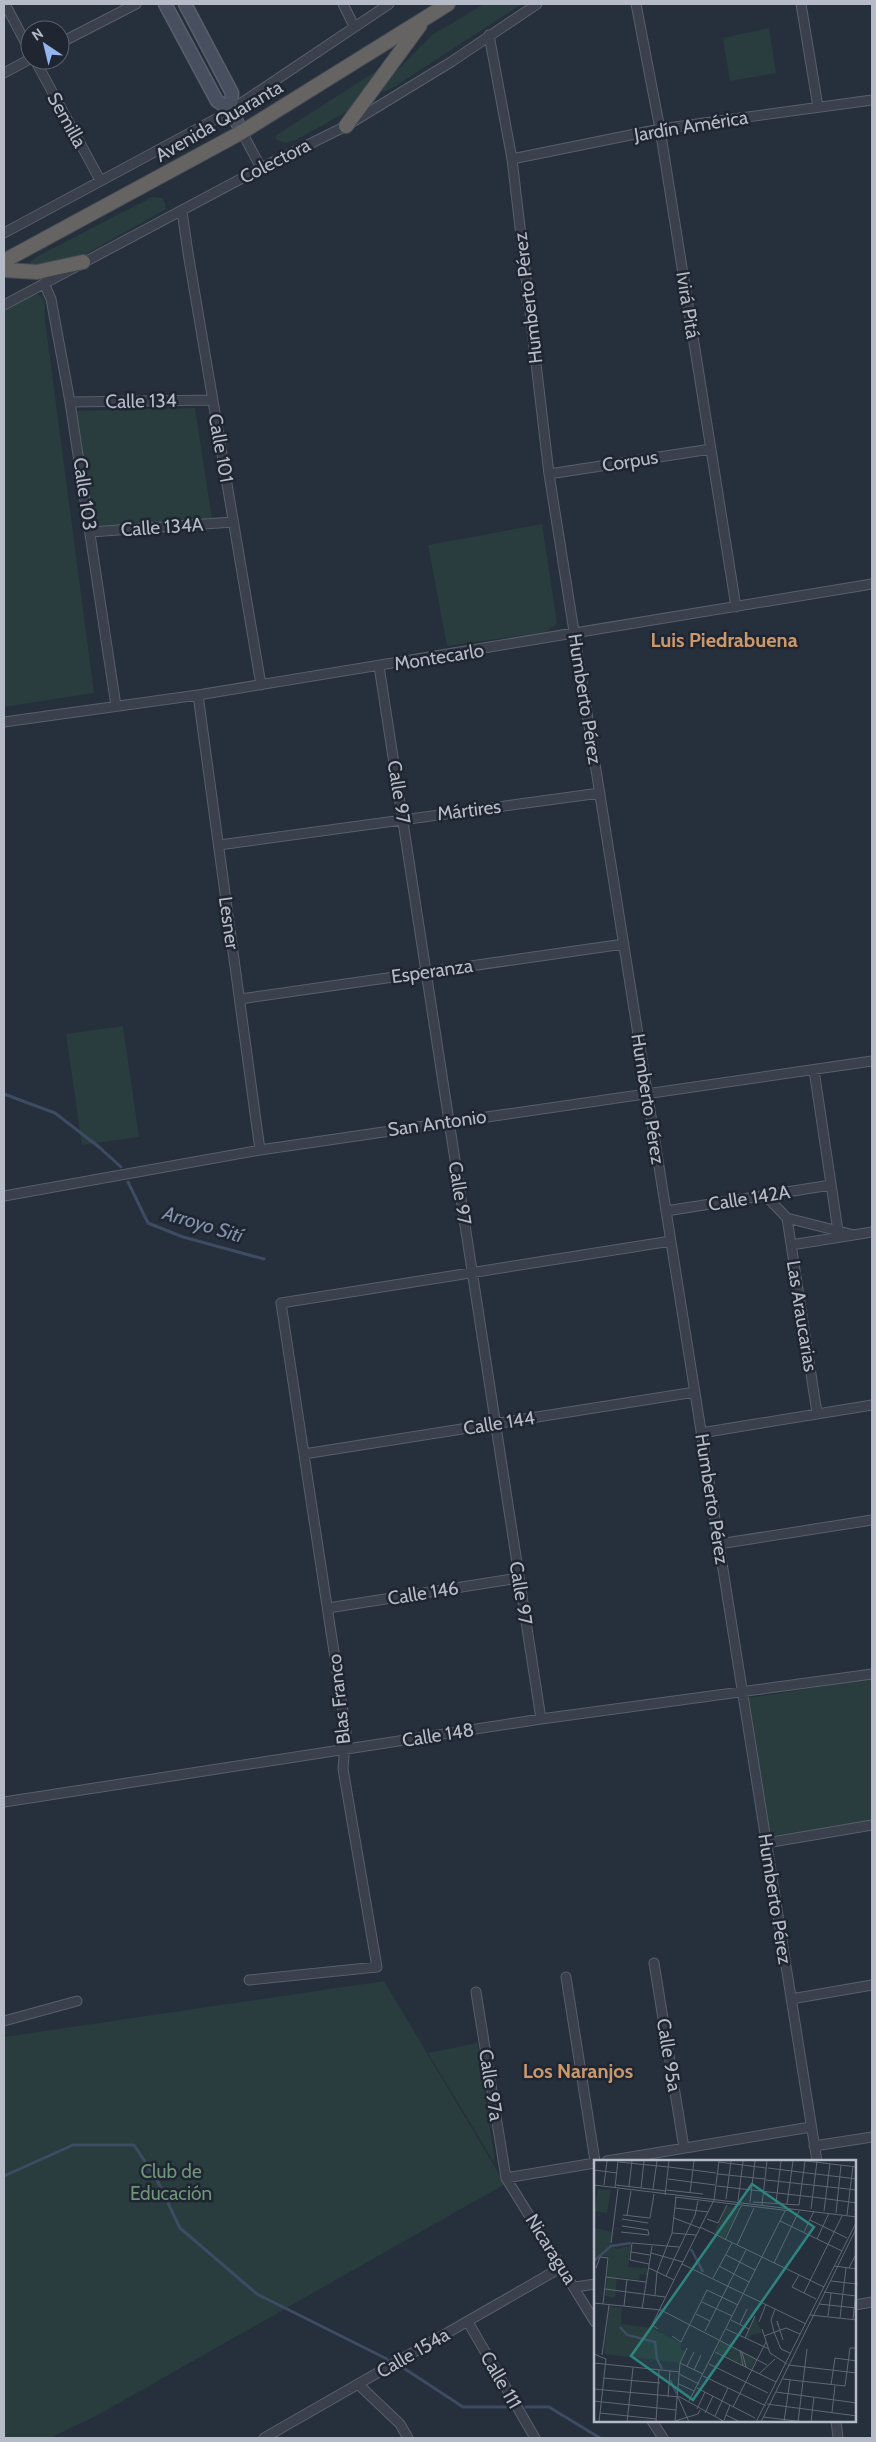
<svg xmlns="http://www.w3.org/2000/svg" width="876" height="2442" viewBox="0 0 876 2442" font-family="Cabin,sans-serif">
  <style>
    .green { fill: #293c3e }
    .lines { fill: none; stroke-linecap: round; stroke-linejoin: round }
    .stream { stroke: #3d4c63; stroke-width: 3 }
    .minor-casing { stroke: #585f6a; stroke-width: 11 }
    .secondary-casing { stroke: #585f6a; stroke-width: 15 }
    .trunk-casing { stroke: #454c57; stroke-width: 16 }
    .minor { stroke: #3a414c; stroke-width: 9 }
    .secondary { stroke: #48505f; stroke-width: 12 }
    .trunk { stroke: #656462; stroke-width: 14 }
    .labels { text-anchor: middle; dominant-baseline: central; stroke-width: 5; stroke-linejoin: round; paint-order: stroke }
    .street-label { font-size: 19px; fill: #b6bcc7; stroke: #1f2631 }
    .park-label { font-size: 19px; fill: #6f9679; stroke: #1f2631 }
    .neighbourhood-label { font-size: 20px; font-weight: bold; fill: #cb986d; stroke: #1f2631 }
    .water-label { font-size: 20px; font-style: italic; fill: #8092ac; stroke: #1f2631 }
    .inset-river { fill: none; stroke: #3d4c63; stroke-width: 2.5 }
    .inset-road { fill: none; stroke: #606774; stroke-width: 1 }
    .view { fill: #308480; fill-opacity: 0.15; stroke: #308480; stroke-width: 2.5 }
    .inset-edge { fill: none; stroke: #b6bcc7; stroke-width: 2.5 }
  </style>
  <rect width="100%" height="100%" fill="#262f3c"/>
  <!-- green -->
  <path class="green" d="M484 4H522L397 85 384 92 380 88 432 35Z
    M769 28 776 73 730 81 723 38Z
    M384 66 350 110 298 139 286 143 277 140 275 136Z
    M152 197 162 198 165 203 166 209 75 260 32 266 30 262 36 257Z
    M37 294C48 298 44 310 45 320L94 693 4 707V311L28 296Z
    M195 408 212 519 88 533 72 411Z
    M542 524 557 623 546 632 447 646 428 545Z
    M123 1026 139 1137 82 1145 66 1034Z
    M872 1678V1820L771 1836 749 1698Z
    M384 1981 505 2184 96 2416 50 2438H4V2037Z
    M478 2043 495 2164 428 2053Z"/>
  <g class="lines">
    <!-- stream -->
    <path class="stream" d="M4 1094 55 1113 99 1147 121 1167
      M128 1182 148 1223 183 1237 264 1259
      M4 2176 73 2145H134L157 2180 180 2228 257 2294 387 2359
      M402 2367 463 2407H508
      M526 2407H549L600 2438"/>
    <defs>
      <path id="minor" d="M5 4 30 51
        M343 4 354 26
        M636 4 660 129 736 607
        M801 4 818 107
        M489 35 512 159 549 474 817 2161
        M60 43 136 4
        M35 60 100 180
        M4 73 30 59
        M242 132 261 168
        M512 159 660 129 872 100
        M182 211 188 253 261 685
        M4 233 225 114 389 4
        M44 283 51 299 70 402 116 706
        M4 305 261 168 346 126 451 62 537 4
        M70 402 212 400
        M549 474 711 449
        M90 532 233 522
        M379 666 541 1719
        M198 695 260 1150
        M4 722 198 695 872 584
        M219 845 600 793
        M240 999 624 944
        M814 1070 838 1231
        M4 1196 260 1150 872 1061
        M766 1196 787 1218 854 1235
        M666 1211 831 1185
        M787 1218 817 1413
        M791 1245 872 1232
        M701 1433 872 1405
        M304 1454 695 1392
        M719 1544 872 1520
        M328 1608 519 1578
        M4 1802 541 1719 872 1674
        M766 1843 872 1825
        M654 1963 684 2148
        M566 1977 595 2161
        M249 1980 377 1967 343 1769 346 1731 281 1303 671 1241
        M476 1992 506 2178 595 2322
        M791 1999 872 1985
        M4 2021 77 2001
        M814 2146 872 2137
        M607 2161 811 2127
        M506 2178 595 2163
        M575 2287 595 2284
        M855 2305 872 2302
        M468 2322 535 2438
        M359 2385 400 2424 408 2438
        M652 2421 663 2438
        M836 2421 838 2438
        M264 2438 562 2267"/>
      <path id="secondary" d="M165 4 217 101 231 110
        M185 4 232 93 231 110 242 132"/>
      <path id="trunk" d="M346 126 420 25
        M4 261 242 132 448 4
        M4 270 37 272 83 262"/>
    </defs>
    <!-- minor casing -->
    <use href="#minor" class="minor-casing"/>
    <!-- secondary casing -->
    <use href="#secondary" class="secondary-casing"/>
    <!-- trunk casing -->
    <use href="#trunk" class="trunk-casing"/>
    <!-- minor -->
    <use href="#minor" class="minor"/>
    <!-- secondary -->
    <use href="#secondary" class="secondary"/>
    <!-- trunk -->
    <use href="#trunk" class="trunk"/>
  </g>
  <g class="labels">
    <!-- street labels -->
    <g class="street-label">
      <text transform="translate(67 120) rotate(61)">Semilla</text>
      <text transform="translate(219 121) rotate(-30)">Avenida Quaranta</text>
      <text transform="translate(691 126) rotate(-9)">Jardín América</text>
      <text transform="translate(275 161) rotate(-27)">Colectora</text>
      <text transform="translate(528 298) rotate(-97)">Humberto Pérez</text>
      <text transform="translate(688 305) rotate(81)">Ivirá Pitá</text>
      <text transform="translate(141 401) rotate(-1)">Calle 134</text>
      <text transform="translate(221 448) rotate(80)">Calle 101</text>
      <text transform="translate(630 461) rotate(-9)">Corpus</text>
      <text transform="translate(85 494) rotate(82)">Calle 103</text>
      <text transform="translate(162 527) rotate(-4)">Calle 134A</text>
      <text transform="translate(439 657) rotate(-9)">Montecarlo</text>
      <text transform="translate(585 699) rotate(81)">Humberto Pérez</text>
      <text transform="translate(399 792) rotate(81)">Calle 97</text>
      <text transform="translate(469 810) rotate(-7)">Mártires</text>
      <text transform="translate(229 923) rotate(82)">Lesner</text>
      <text transform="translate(432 971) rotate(-8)">Esperanza</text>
      <text transform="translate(648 1099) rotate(81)">Humberto Pérez</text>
      <text transform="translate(437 1123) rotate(-8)">San Antonio</text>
      <text transform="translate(460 1193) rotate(81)">Calle 97</text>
      <text transform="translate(749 1198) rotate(-9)">Calle 142A</text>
      <text transform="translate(802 1316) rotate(81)">Las Araucarias</text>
      <text transform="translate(499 1423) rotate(-9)">Calle 144</text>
      <text transform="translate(712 1499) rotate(81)">Humberto Pérez</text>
      <text transform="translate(423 1593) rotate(-9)">Calle 146</text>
      <text transform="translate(521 1593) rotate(81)">Calle 97</text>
      <text transform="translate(339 1699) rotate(-96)">Blas Franco</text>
      <text transform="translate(438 1735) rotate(-9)">Calle 148</text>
      <text transform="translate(775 1899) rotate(81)">Humberto Pérez</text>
      <text transform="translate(669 2055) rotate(81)">Calle 95a</text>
      <text transform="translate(491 2085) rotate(81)">Calle 97a</text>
      <text transform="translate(551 2249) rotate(58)">Nicaragua</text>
      <text transform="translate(413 2353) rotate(-30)">Calle 154a</text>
      <text transform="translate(501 2380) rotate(60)">Calle 111</text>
    </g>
    <!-- park labels -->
    <g class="park-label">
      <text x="171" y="2171">Club de<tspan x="171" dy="22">Educación</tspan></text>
    </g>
    <!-- neighbourhood labels -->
    <g class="neighbourhood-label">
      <text x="724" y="640">Luis Piedrabuena</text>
      <text x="578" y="2071">Los Naranjos</text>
    </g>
    <!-- water labels -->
    <g class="water-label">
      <text transform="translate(203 1224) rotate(17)">Arroyo Sití</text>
    </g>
  </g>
  <!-- overview -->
  <g transform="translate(594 2160)">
    <rect width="262" height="262" fill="#262f3c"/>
    <path d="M4 29 17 30 13 53 1 51ZM133 46 146 48 130 78 120 73ZM1 68 18 72 17 84 22 89 37 85 34 107 53 108V115L46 114 45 120 23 117 21 138 11 136 15 97 5 95 0 103ZM15 146 28 148 27 164 57 168 87 183V190L91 192 86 203 10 194ZM161 157 168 173 157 175 155 179 151 177ZM127 181 163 198 157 209 122 192Z" fill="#293c3e"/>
    <path class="inset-river" d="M97 89 109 112M0 101 17 86 37 83M26 167 33 175 61 182 63 199 68 209M76 220 83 234"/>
    <path class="inset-road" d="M212 1 263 7M25 2 74 7M125 2 172 8M75 7 122 13M174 8 221 14M0 10 23 13M124 14 171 19M222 14 263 19M74 19 121 25M172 20 263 30M0 25 263 57M10 25 13 1M22 25 72 31M35 26 38 1M123 26 218 37M21 27 24 1M47 28 50 1M59 29 63 1M72 30 109 34M96 33 100 1M71 35 75 1M81 37 197 51M219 37 263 43M132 39 137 1M144 41 149 1M156 42 161 1M159 42 205 45 211 1M182 43 187 1M193 44 199 1M168 45 173 1M81 48 114 52M217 49 223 1M230 51 236 3M242 53 247 5M29 55 56 58M33 55 37 31M253 55 259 6M56 58 60 34M80 58 106 68M28 59 54 63M113 59 124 63 133 45M216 60 253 78M186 61 248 91M106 67 230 127M27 72 55 75 54 70 28 66M210 72 220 51M78 73 102 75M223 79 235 53M131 80 147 46M17 83 24 29M143 85 160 48M37 92 56 95M57 93 89 102M132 95 161 110M180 103 205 51M55 104 36 100 38 83 85 87M88 104 212 164M125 106 155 122M240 106 263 109M2 108 6 97 14 98 9 144M55 108 80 120 58 165 64 169M255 108 263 92M205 115 198 127 222 139M72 116 101 55 104 41M12 117 52 122M119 118 138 83M80 120 120 40 125 1M237 121 263 124M11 129 71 137M230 132 262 136M210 133 248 56M61 135 63 112 78 73 82 37M108 142 138 156M0 143 67 150 173 205M225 144 263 148M30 146 33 119M48 149 58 86M181 149 177 160 180 172 187 189 196 193M102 154 116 161M216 155 263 160M234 156 237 133M246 158 252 108M259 159 263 123M137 160 155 169M165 162 172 144M146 164 153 149M184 165 183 161 189 180M132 169 175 189M168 169 176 193 193 204M111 171 152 90M78 176 87 182 113 130 144 145M170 176 192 168 206 174M151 178 161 156M146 190 149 206M121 192 182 222M148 192 152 207M0 194 12 199 5 262M8 195 15 145M0 203 86 212M86 203 109 214M115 204 174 233M194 205 263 213M93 206 100 192M100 210 107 195M85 214 105 224M165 214 181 199M109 216 172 246M10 218 66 223M189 219 251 226 256 188H263M85 224 100 231M237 225 241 198 263 201M103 228 161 258M0 229 86 237 131 262M182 232 263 243M74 237 76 211M84 237 95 262M0 241 82 250M95 241 191 51M173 244 263 256M139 247 172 182M103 249 111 232M238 252 241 226M6 253 62 259M111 253 119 236M132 255 146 262M121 256 134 228M169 257 211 262M130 260 136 245M81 261 104 254 106 250M33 262 39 208M62 262 65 210M81 262 86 203 93 188M162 262 263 61M167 262 263 67M190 262 196 220M204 262 213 189M217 262 220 237"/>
    <path class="view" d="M158 24 220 67 99 240 37 196Z"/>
    <rect width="262" height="262" class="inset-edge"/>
  </g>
  <!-- border -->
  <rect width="876" height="2442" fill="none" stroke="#b6bcc7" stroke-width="10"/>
  <!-- north arrow -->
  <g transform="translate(45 45) rotate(325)"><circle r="24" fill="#1f2631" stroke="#5b626d"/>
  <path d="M0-4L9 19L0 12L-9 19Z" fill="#94b5ef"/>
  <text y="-8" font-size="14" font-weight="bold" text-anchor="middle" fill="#b6bcc7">N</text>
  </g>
</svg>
